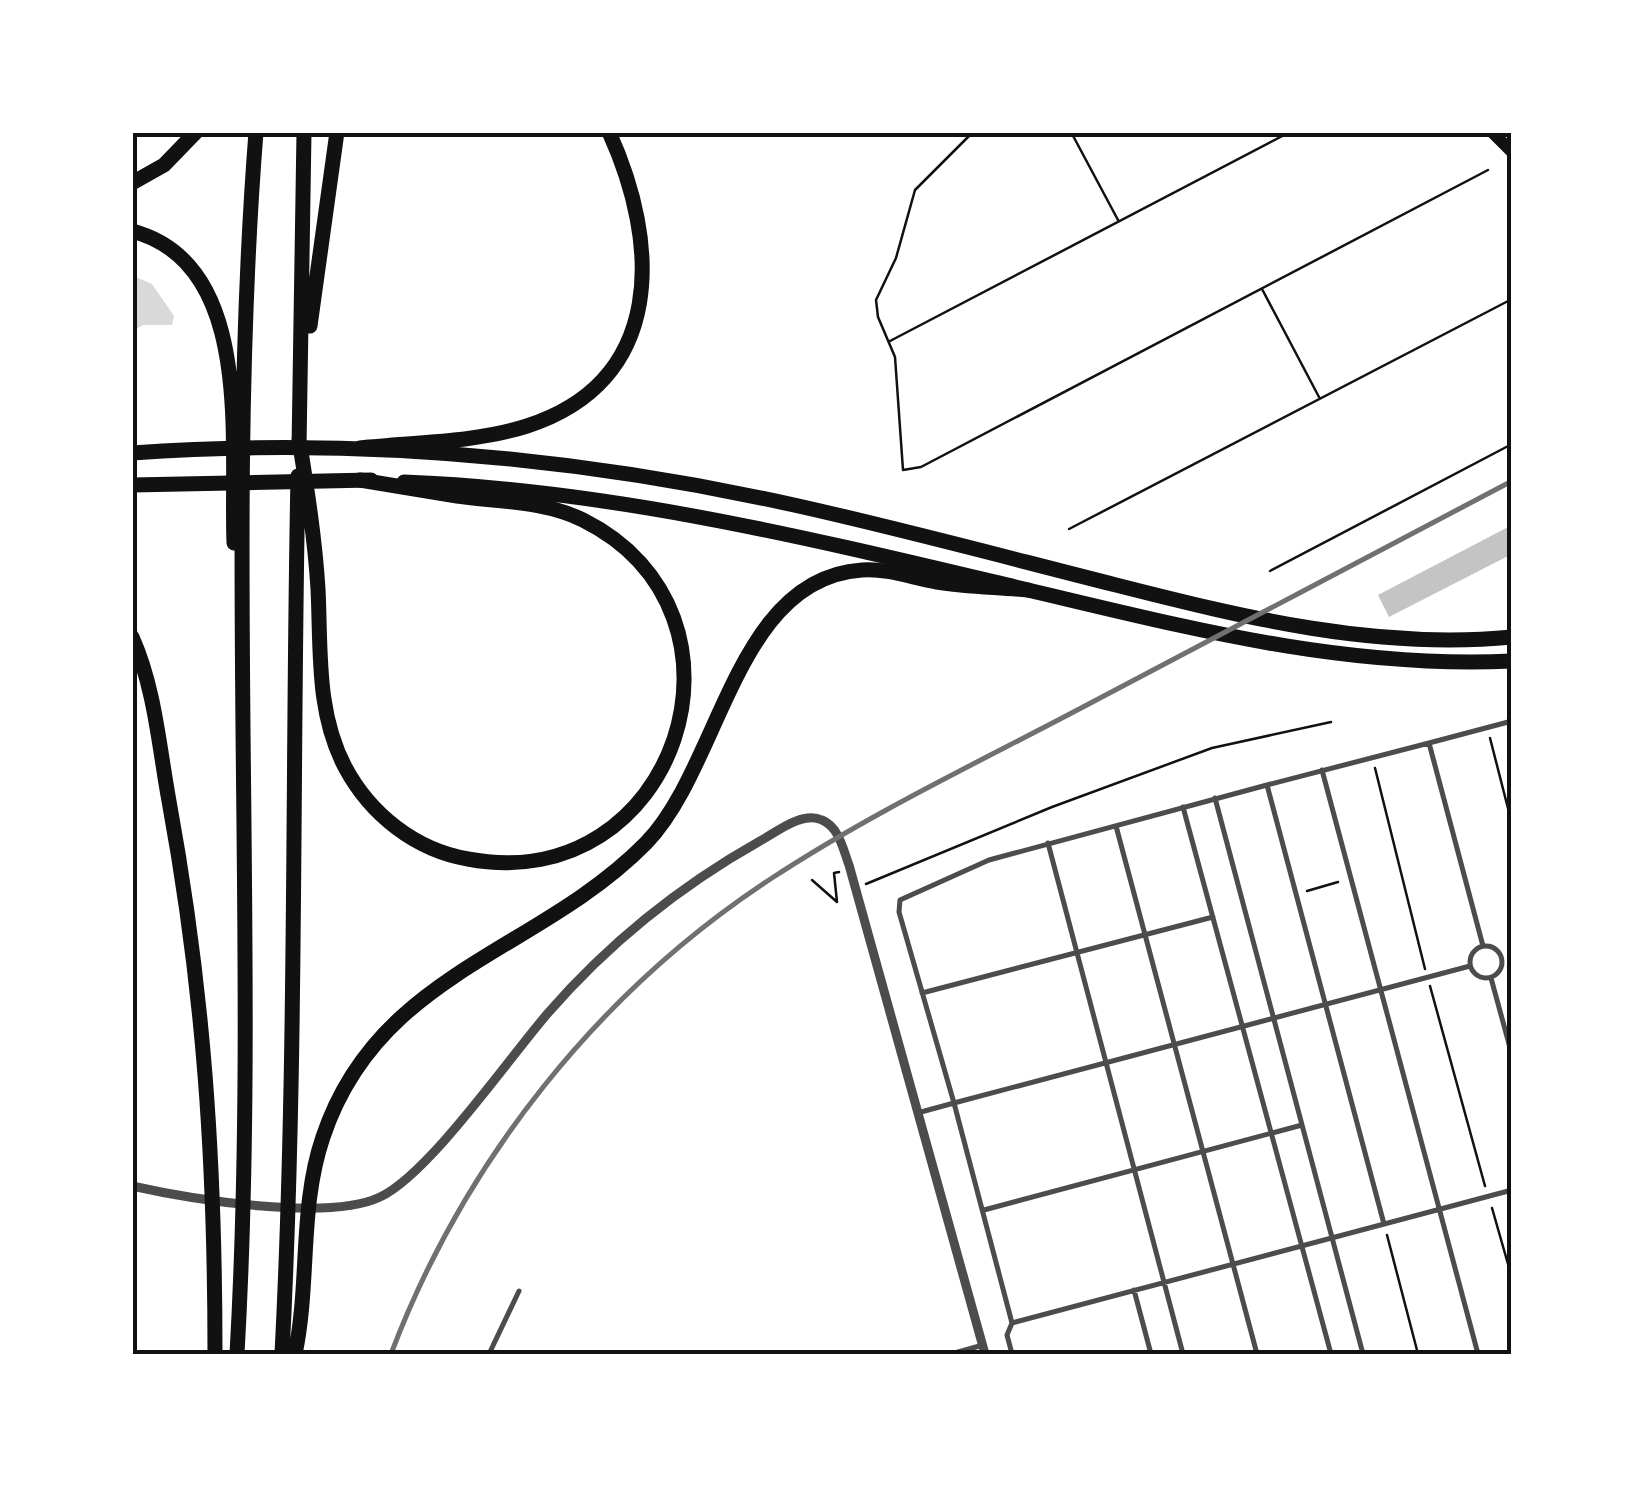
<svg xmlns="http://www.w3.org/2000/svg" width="1644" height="1487" viewBox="0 0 1644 1487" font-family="'Public Sans',sans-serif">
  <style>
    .water { fill: #d9d9d9 }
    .building { fill: #c4c4c4 }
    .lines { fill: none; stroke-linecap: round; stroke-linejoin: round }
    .path { stroke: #111; stroke-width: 2.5 }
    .service { stroke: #4c4c4c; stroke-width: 5 }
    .minor { stroke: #4c4c4c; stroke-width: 9 }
    .secondary { stroke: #111; stroke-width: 12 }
    .trunk { stroke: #111; stroke-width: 15 }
    .motorway { stroke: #111; stroke-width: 15 }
    .rail { stroke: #707070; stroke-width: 5 }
    .neatline { fill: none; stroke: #111; stroke-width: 4 }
  </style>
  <rect width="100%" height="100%" fill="#fff"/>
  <!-- water -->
  <path class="water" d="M133 276 152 284 174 316 172 325H143L133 331Z"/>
  <!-- building -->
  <path class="building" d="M1512 525V554L1389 617 1378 595Z"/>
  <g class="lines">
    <!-- path -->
    <path class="path" d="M973 132 915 190 896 258 876 300 878 317 895 357 903 470 921 467 1488 170
      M1071 132 1118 220
      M1262 289 1319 397
      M890 341 1290 132
      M1069 529 1512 299
      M1270 571 1512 444
      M1490 738 1512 824
      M1375 768 1425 969
      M812 880 837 902 834 873 839 872
      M866 884 1052 807 1212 748 1331 722
      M1307 891 1338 882
      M1430 986 1485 1186
      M1492 1208 1512 1278
      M1387 1235 1418 1354"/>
    <!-- service -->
    <path class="service" d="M1322 770 1478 1354
      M1215 798 1363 1354
      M1183 807 1331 1354
      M1116 826 1257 1354
      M1048 843 1183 1354
      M1470 962a16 16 0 1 1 32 0a16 16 0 1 1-32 0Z
      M1483 946 1429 743 1512 721
      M1470 966 954 1103 1012 1323 1512 1190
      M1491 978 1512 1055
      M922 993 1213 917
      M921 1112 954 1103 899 912 900 900 989 860 1267 785
      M984 1210 1302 1125
      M1384 1224 1267 785 1429 743
      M1134 1290 1151 1354
      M489 1354 519 1291
      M951 1354 983 1345
      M1012 1354 1007 1335 1012 1323"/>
    <!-- minor -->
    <path class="minor" d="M132 1186C190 1199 328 1222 380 1197 429 1174 509 1058 548 1013 608 944 680 886 760 841 777 832 802 811 822 820 839 827 843 849 849 865L985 1354"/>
    <!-- secondary -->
    <path class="secondary" d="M1492 132 1512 152"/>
    <!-- trunk -->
    <path class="trunk" d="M132 453C354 437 577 457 794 505 902 529 1009 558 1116 585 1246 618 1376 650 1512 637
      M404 482C617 490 821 541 1028 590 1189 628 1344 669 1512 661
      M132 485 371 480"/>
    <!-- motorway -->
    <path class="motorway" d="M132 183 164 165 196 132
      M132 231C255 263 230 443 234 543
      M310 326 337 132
      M299 439C307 489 315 539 318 589 321 650 316 712 345 767 370 814 415 850 468 859 676 898 771 614 583 520 544 501 500 502 457 496 425 491 392 485 360 480
      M299 448 304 132
      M360 448C415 442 474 443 527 426 666 381 660 244 609 132
      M132 637C155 688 159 747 169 801 204 992 215 1160 215 1354
      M237 1354C260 948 224 539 256 132
      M282 1354C297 1062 292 769 298 476
      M295 1354C310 1283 299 1207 323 1137 378 972 538 953 646 843 721 766 735 578 862 570 887 568 913 578 937 582 967 587 998 587 1028 590"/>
    <!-- rail -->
    <path class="rail" d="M391 1354C464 1161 599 991 772 878 871 813 979 762 1083 707 1226 632 1369 556 1512 481"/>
  </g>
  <!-- border -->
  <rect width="1644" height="1487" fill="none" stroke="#ffffff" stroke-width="270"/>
  <rect x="135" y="135" width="1374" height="1217" class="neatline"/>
</svg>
